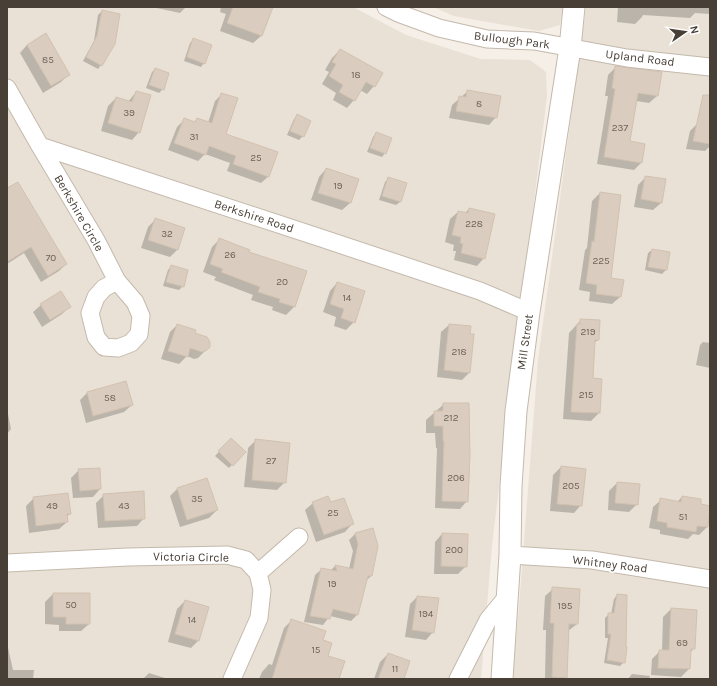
<svg xmlns="http://www.w3.org/2000/svg" width="717" height="686" viewBox="0 0 717 686" font-family="Karla,sans-serif">
  <style>
    .residential { fill: #e9e1d5 }
    .shadow { fill: #0003 }
    .building { fill: #dacdbf; stroke: #d2c1af }
    .lines { fill: none; stroke-linecap: round; stroke-linejoin: round }
    .minor-casing { stroke: #c4b9ac; stroke-width: 19 }
    .tertiary-casing { stroke: #c4b9ac; stroke-width: 23 }
    .minor { stroke: #fff; stroke-width: 17 }
    .tertiary { stroke: #fff; stroke-width: 21 }
    .labels { text-anchor: middle; dominant-baseline: central; stroke-width: 3.5; stroke-linejoin: round; paint-order: stroke }
    .number-label { font-size: 10px; fill: #6c6258 }
    .street-label { font-size: 12px; fill: #483f36; stroke: #fff }
  </style>
  <rect width="100%" height="100%" fill="#f5efe7"/>
  <!-- residential -->
  <path class="residential" d="M7 7H353L406 35 481 59 530 60 546 72 547 96 492 545 481 679H7Z
    M433 7H563L560 25 539 31 454 16Z
    M586 7H710V679H512L519 607 538 360Z"/>
  <!-- shadow -->
  <path class="shadow" d="M152 7H186L180 13Z
    M221 7H272L261 36 253 43 220 31 226 14 220 12Z
    M618 7H710V14L695 13 690 18 643 15 642 17 635 24 617 22Z
    M102 11 101 65 98 69 83 61 94 41 98 15Z
    M193 40 204 63 201 67 184 61 190 43Z
    M27 45 69 74 61 82 43 93 20 53Z
    M340 50 374 86 367 94 360 90 354 100 347 108 333 100 336 93 322 84 329 72 325 70 332 58Z
    M616 67 657 96 649 103 636 101 629 142 641 163 634 170 597 164 608 96H605L608 75Z
    M155 69 163 89 159 93 146 88 152 72Z
    M468 91 496 117 489 125 449 118 452 105Z
    M136 92 139 132 132 140 101 131 108 106 116 98 128 102Z
    M222 94 225 135 269 176 261 183 227 171 230 163 205 154 198 161 168 150 177 127 184 120 194 123 197 119 208 123 215 101Z
    M298 116 303 136 299 140 287 135 294 119Z
    M698 123 710 126V146L705 151 686 149 690 131Z
    M376 133 385 153 382 157 367 152 373 137Z
    M326 169 357 179 350 203 342 210 311 200 319 177Z
    M646 177 661 203 653 210 634 207 638 185Z
    M389 178 406 184 400 202 396 205 379 200 385 182Z
    M7 190 66 264 59 271 41 282 24 253 7 264Z
    M600 193 609 278 620 297 612 304 589 301 590 292 579 290 585 250 587 248 592 201Z
    M469 209 484 258 477 266 454 260 456 251H453L454 245 445 242 450 219 458 212 465 213Z
    M156 219 184 229 177 250 170 257 141 248 148 227Z
    M219 240 248 252 306 272 294 307 286 315 272 310 273 307 251 300 253 295 214 280 216 277 203 272 212 247Z
    M652 250 669 253 666 270 662 274 645 270 648 253Z
    M171 266 183 286 179 290 163 286 168 270Z
    M337 283 354 322 346 330 334 326 336 317 323 312 330 291Z
    M41 305 69 307 62 314 42 327 33 312Z
    M581 320 598 340 594 343 592 379 599 413 591 421 563 419 569 333Z
    M177 325 194 333 206 350 198 358 194 359 187 356 179 364 161 359 170 332Z
    M449 325 470 372 462 380 437 377 441 332Z
    M703 342 710 343V368L696 365 700 345Z
    M87 393 132 405 124 412 86 423 80 400Z
    M444 404 467 501 460 509 435 508 437 448H436L435 433H426V420Z
    M7 414H8L11 429 7 434Z
    M231 439 245 452 229 468 215 456Z
    M256 440 285 482 277 490 244 487 248 448Z
    M561 467 581 505 574 513 550 511 553 475Z
    M79 470 100 489 93 497 73 498 71 478Z
    M617 483 637 504 629 512 608 510 609 491Z
    M178 488 217 510 209 518 180 527 170 496Z
    M104 495 144 518 137 526 98 528 96 503Z
    M682 497 699 505 710 507 707 527 699 535 693 534 688 539 660 534V530L649 528 653 507 661 500 677 502Z
    M34 498 70 514 66 517 67 522 59 529 29 533 26 506Z
    M313 503 330 504 352 524 345 532 316 542 305 510Z
    M355 534 371 576 366 581 357 615 351 621 330 616 323 625 304 622 315 575 322 569 330 571 335 566 349 569 353 551 349 540Z
    M442 534 466 566 458 574H434L435 542Z
    M553 589 577 624 568 631 566 677 565 679H545L546 630H543L545 596Z
    M53 594H89V624L81 631H59V625L45 624V602Z
    M617 595 624 662 620 666 604 663 608 638H605V618L609 614H611L614 599Z
    M417 597 433 632 426 640 405 637 410 604Z
    M185 601 199 640 191 648 168 642 177 609Z
    M671 609 694 648 690 653 689 669 681 677 651 675 652 659 660 651H662L663 617Z
    M292 620 322 641 337 679H259L262 672 269 664 272 665 284 628Z
    M7 643 13 670H34L33 679H7Z
    M388 654 403 679H374L380 662Z
    M149 673 165 678V679H143Z
    M632 674 650 676 649 679H628Z"/>
  <!-- building -->
  <path class="building" d="M233 7H273L262 36 227 23Z
    M102 10 120 14 115 44 102 66 86 57 97 36Z
    M46 33 70 75 51 86 27 45Z
    M193 38 212 45 205 64 187 57Z
    M340 49 383 73 375 87 366 82 355 101 339 92 343 85 329 76 336 64 332 62Z
    M615 66 662 72 658 96 638 93 630 141 645 144 642 163 604 157 615 89 612 88Z
    M155 68 169 73 164 90 149 85Z
    M467 90 501 96 497 118 456 111 459 96 466 97Z
    M136 91 151 95 140 133 108 123 116 97 132 102Z
    M221 93 238 98 226 134 278 152 269 177 233 164 236 156 209 146 206 155 174 143 184 118 195 122 197 118 212 123Z
    M703 95H710V144L693 141Z
    M297 114 311 121 304 137 290 131Z
    M376 132 392 138 386 154 370 148Z
    M326 168 359 179 351 203 318 193Z
    M645 176 666 179 662 203 641 199Z
    M388 177 407 183 401 202 382 196Z
    M18 182 67 264 48 276 31 247 7 262V188Z
    M600 192 621 195 611 278 624 280 621 297 596 294 597 285 586 283 592 241 594 242Z
    M469 208 495 214 485 259 461 253 463 244 460 243 461 237 452 235 458 211 468 213Z
    M155 218 185 228 178 250 148 240Z
    M219 238 250 250 249 252 307 271 295 307 279 302 280 299 258 292 260 287 221 272 223 269 210 264Z
    M652 249 670 252 667 270 648 267Z
    M171 265 188 270 184 287 166 282Z
    M337 282 365 291 355 323 341 318 344 309 330 304Z
    M61 291 71 307 50 320 40 304Z
    M580 319 600 320 599 340H595L593 378 602 379 600 413 571 412 577 324H580Z
    M177 324 196 330 195 333 207 337 210 342V347L207 350 202 352 190 348 188 357 168 351Z
    M449 324 471 326 470 334H474L470 373 444 370Z
    M126 381 133 405 93 416 87 392Z
    M443 403H469L470 456 468 502 442 501 444 441H443V426H434V411H443Z
    M231 438 246 452 233 466 218 451Z
    M255 439 290 443 286 483 252 480Z
    M561 466 586 469 582 506 557 504Z
    M100 468 101 489 80 491 78 469Z
    M207 478 218 510 187 520 177 488Z
    M617 482 640 484 638 505 615 503Z
    M144 491 145 519 105 521 103 494Z
    M68 493 71 514H67L68 522 36 526 33 497Z
    M328 496 331 502 344 498 354 524 324 535 312 502Z
    M682 496 701 499V504L710 506 708 527 697 526 696 532 667 527V523L657 521 660 498 681 502Z
    M373 528 378 546 372 576H368L358 615 333 609 330 619 310 616 321 568 337 571 335 565 353 569 358 544 355 533Z
    M442 533 468 534 467 567 441 566Z
    M552 587 580 589 578 624H569L567 678 552 677 554 623H550Z
    M53 593H90V624H66V617H53Z
    M617 594 627 595 626 647H627L625 663 607 660 611 634H608V613H614Z
    M417 596 439 598 434 633 412 630Z
    M185 600 209 607 199 641 175 634Z
    M671 608 697 610 695 649H691L690 669 658 668 659 650H669Z
    M291 619 326 631 323 640 332 643 328 656 345 661 339 679H272Z
    M388 653 410 661 404 679H378Z"/>
  <g class="lines">
    <defs>
      <path id="minor" d="M386 7 398 13 439 28 487 39 534 41 627 58 710 67
        M7 88 40 146 321 238 480 291 529 312
        M40 146 96 240 117 281 135 302 141 316 139 334 131 343 118 348 104 347 96 337 90 313 96 297 104 288 117 281
        M510 555 592 560 710 579
        M7 563 128 557 227 555 246 560 258 573 262 590 259 618 232 679
        M258 573 299 537
        M458 679 488 620 506 598"/>
      <path id="tertiary" d="M502 679 510 555 511 486 516 411 529 312 570 48 574 7"/>
    </defs>
    <!-- minor casing -->
    <use href="#minor" class="minor-casing"/>
    <!-- tertiary casing -->
    <use href="#tertiary" class="tertiary-casing"/>
    <!-- minor -->
    <use href="#minor" class="minor"/>
    <!-- tertiary -->
    <use href="#tertiary" class="tertiary"/>
  </g>
  <g class="labels">
    <!-- number labels -->
    <g class="number-label">
      <text x="48" y="60">85</text>
      <text x="356" y="75">18</text>
      <text x="479" y="104">8</text>
      <text x="129" y="113">39</text>
      <text x="620" y="128">237</text>
      <text x="194" y="137">31</text>
      <text x="256" y="158">25</text>
      <text x="338" y="186">19</text>
      <text x="474" y="224">228</text>
      <text x="167" y="234">32</text>
      <text x="230" y="255">26</text>
      <text x="51" y="258">70</text>
      <text x="601" y="261">225</text>
      <text x="282" y="282">20</text>
      <text x="347" y="298">14</text>
      <text x="588" y="332">219</text>
      <text x="459" y="352">218</text>
      <text x="586" y="395">215</text>
      <text x="110" y="398">58</text>
      <text x="451" y="418">212</text>
      <text x="271" y="461">27</text>
      <text x="456" y="478">206</text>
      <text x="571" y="486">205</text>
      <text x="197" y="499">35</text>
      <text x="52" y="506">49</text>
      <text x="124" y="506">43</text>
      <text x="333" y="513">25</text>
      <text x="683" y="517">51</text>
      <text x="454" y="550">200</text>
      <text x="332" y="584">19</text>
      <text x="71" y="605">50</text>
      <text x="565" y="606">195</text>
      <text x="426" y="614">194</text>
      <text x="192" y="620">14</text>
      <text x="682" y="643">69</text>
      <text x="316" y="650">15</text>
      <text x="395" y="669">11</text>
    </g>
    <!-- street labels -->
    <g class="street-label">
      <text transform="translate(512 40) rotate(7)">Bullough Park</text>
      <text transform="translate(640 58) rotate(7)">Upland Road</text>
      <text transform="translate(79 213) rotate(60)">Berkshire Circle</text>
      <text transform="translate(254 216) rotate(18)">Berkshire Road</text>
      <text transform="translate(525 342) rotate(-82)">Mill Street</text>
      <text transform="translate(191 557) rotate(1)">Victoria Circle</text>
      <text transform="translate(610 564) rotate(7)">Whitney Road</text>
    </g>
  </g>
  <!-- border -->
  <rect width="717" height="686" fill="none" stroke="#483f36" stroke-width="16"/>
  <!-- north arrow -->
  <g transform="translate(685 32) rotate(77)" stroke="#ffffff" stroke-width="3" paint-order="stroke">
  <path d="M0-3L7 15L0 10L-7 15Z" fill="#483f36"/>
  <text y="-6" font-size="11" font-weight="bold" text-anchor="middle" fill="#483f36">N</text>
  </g>
</svg>
